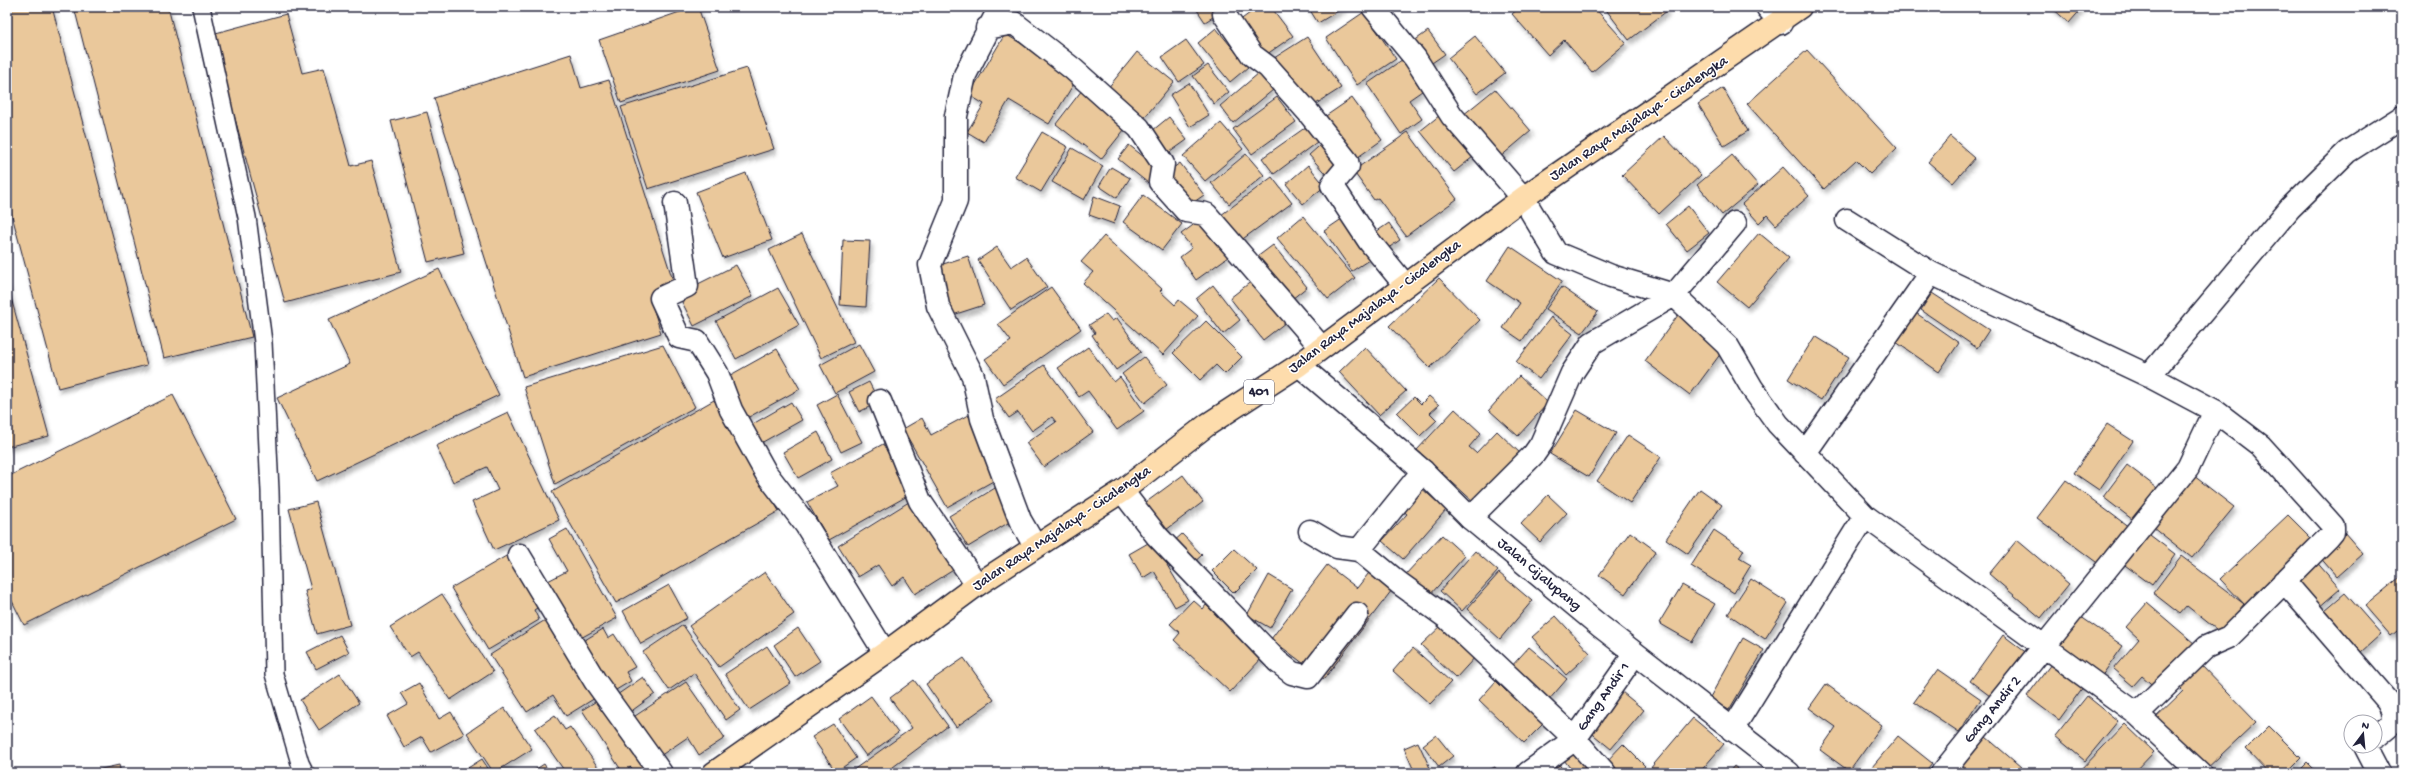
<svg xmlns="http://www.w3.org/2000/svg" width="2409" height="780" viewBox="0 0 2409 780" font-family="'Gochi Hand',sans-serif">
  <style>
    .building { fill: #eac89b; stroke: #22223b; filter: url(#shadow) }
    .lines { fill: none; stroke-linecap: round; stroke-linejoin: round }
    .lane-casing { stroke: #22223b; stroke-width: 20 }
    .street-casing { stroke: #22223b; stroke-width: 25 }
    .secondary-casing { stroke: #22223b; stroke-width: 25 }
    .primary-casing { stroke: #22223b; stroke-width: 25 }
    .lane { stroke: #fff; stroke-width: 17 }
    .street { stroke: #fff; stroke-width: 22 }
    .secondary { stroke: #fff; stroke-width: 22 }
    .primary { stroke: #fddcac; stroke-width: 22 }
    .labels { text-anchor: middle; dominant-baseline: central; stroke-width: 3; stroke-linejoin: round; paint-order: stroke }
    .shield { fill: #fff; stroke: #646476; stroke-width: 1 }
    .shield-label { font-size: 14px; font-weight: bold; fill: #22223b }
    .street-label { font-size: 15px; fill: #22223b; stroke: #fff }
  </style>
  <defs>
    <filter id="shadow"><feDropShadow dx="2.5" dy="4.5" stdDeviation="2" flood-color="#0004"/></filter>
  </defs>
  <rect width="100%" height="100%" fill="#fff"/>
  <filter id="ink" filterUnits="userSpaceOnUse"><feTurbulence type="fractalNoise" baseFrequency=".025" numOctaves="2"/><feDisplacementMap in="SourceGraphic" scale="8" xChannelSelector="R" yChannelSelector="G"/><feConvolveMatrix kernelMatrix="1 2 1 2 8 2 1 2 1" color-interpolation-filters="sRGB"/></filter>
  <g filter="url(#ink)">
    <!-- building -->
    <path class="building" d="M7 7H52L147 365 58 388 7 197Z
      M74 7H168L252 337 164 358Z
      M694 7H698L720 70 621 103 599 40Z
      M1195 7H1229L1205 22Z
      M1258 7H1271L1293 36 1260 59 1235 24Z
      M1308 7H1345L1318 23Z
      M1520 7H1594L1626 43 1592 72 1564 40 1548 55 1512 14Z
      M1604 7H1640L1641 9 1644 7H1665L1667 11 1629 40Z
      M2051 7H2083L2069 23Z
      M1364 12 1396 59 1357 85 1326 38Z
      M286 14 302 73 324 68 351 166 371 161 401 272 285 303 212 34Z
      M1216 28 1248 67 1230 82 1198 43Z
      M1428 31 1445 54 1426 67 1410 44Z
      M1005 34 1078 77 1049 124 1009 100 984 142 967 132 984 104 969 95Z
      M1475 36 1505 73 1477 94 1448 58Z
      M1307 37 1341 88 1308 109 1274 58Z
      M1186 40 1204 65 1179 82 1162 57Z
      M1807 50 1897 148 1870 174 1856 160 1824 189 1747 104Z
      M1137 52 1174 82 1139 124 1103 94Z
      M571 54 581 88 609 80 676 290 650 298 661 333 523 377 434 98Z
      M1409 55 1420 72 1413 77 1422 91 1409 100 1422 119 1401 134 1367 84Z
      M1208 65 1229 92 1214 104 1193 76Z
      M747 68 774 149 648 189 621 107Z
      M1259 73 1273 90 1233 123 1220 106Z
      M1189 83 1209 115 1190 127 1170 95Z
      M1723 88 1748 131 1724 146 1698 104Z
      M1495 89 1531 131 1499 158 1463 115Z
      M1082 90 1128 125 1101 159 1056 124Z
      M1277 97 1296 122 1252 154 1233 129Z
      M1352 98 1382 140 1351 162 1320 120Z
      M1445 111 1478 153 1454 172 1420 131Z
      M427 112 464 253 428 262 391 121Z
      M1169 117 1187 140 1163 157 1147 135Z
      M1221 123 1243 149 1205 181 1183 156Z
      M1306 127 1317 142 1274 174 1262 158Z
      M1042 132 1068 147 1041 192 1015 177Z
      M1408 132 1457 199 1406 236 1378 198 1374 200 1353 171Z
      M1664 136 1701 175 1659 214 1622 175Z
      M1950 136 1975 158 1953 183 1928 162Z
      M1326 140 1346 165 1329 178 1309 155Z
      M1129 145 1159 169 1148 183 1118 159Z
      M1072 148 1103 166 1084 200 1052 182Z
      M1246 154 1264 175 1229 204 1211 183Z
      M1732 155 1758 185 1722 215 1697 185Z
      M1180 163 1204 195 1187 207 1163 175Z
      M1308 165 1325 186 1303 204 1286 184Z
      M1111 167 1130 178 1117 198 1099 186Z
      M1783 167 1809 196 1776 225 1767 215 1759 223 1742 204Z
      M746 173 772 240 723 258 696 192Z
      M1272 177 1292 203 1240 241 1221 215Z
      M1143 195 1182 224 1162 250 1123 222Z
      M1094 196 1120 206 1114 224 1089 215Z
      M1688 206 1709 233 1687 250 1666 224Z
      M1303 216 1355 278 1328 299 1277 238Z
      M1346 216 1375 256 1352 271 1324 231Z
      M1200 220 1228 257 1196 280 1180 257 1192 248 1181 234Z
      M1389 223 1400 240 1381 253 1370 236Z
      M1759 233 1789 258 1747 307 1717 282Z
      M802 234 854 342 821 358 769 250Z
      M1104 236 1162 289 1160 291 1175 305 1179 300 1198 316 1163 355 1083 283 1093 272 1081 262Z
      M843 240 870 241 866 307 840 305Z
      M1273 245 1307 287 1287 303 1253 260Z
      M1510 246 1562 281 1522 341 1503 328 1520 303 1487 281Z
      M997 247 1011 267 1026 257 1047 287 1011 310 978 260Z
      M968 256 984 305 953 315 937 266Z
      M736 265 753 296 694 326 678 294Z
      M439 269 499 395 317 481 277 398 350 364 329 320Z
      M1257 277 1290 319 1263 340 1230 298Z
      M1439 278 1480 320 1430 368 1389 326Z
      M7 283 49 436 7 447Z
      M1213 285 1240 320 1223 334 1196 299Z
      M1051 287 1081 329 1003 384 985 359 1011 341 998 324Z
      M1562 287 1598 312 1582 333 1546 309Z
      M778 288 799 325 736 359 716 321Z
      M1932 293 1989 330 1977 348 1921 310Z
      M1916 313 1959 343 1939 372 1896 342Z
      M1106 314 1112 321 1117 318 1141 352 1116 370 1092 335 1095 333 1089 325Z
      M1678 315 1724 349 1690 395 1645 361Z
      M1551 317 1573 334 1539 379 1516 362Z
      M1206 321 1242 357 1225 374 1216 365 1200 380 1173 353Z
      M1815 336 1849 357 1821 400 1788 379Z
      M859 344 874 372 835 393 820 365Z
      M663 345 695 407 555 484 524 387Z
      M1088 347 1114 382 1120 377 1144 411 1117 430 1088 391 1079 397 1058 368Z
      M1365 347 1406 391 1379 415 1339 372Z
      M777 349 800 389 747 418 725 378Z
      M1144 357 1167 385 1145 403 1122 374Z
      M1044 365 1093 432 1044 467 1026 443 1056 422 1052 417 1032 431 1018 412 1009 418 995 399Z
      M1519 376 1548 403 1518 436 1489 410Z
      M869 382 879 402 859 412 849 392Z
      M837 394 862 442 841 452 817 405Z
      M173 395 236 519 24 625 7 591V477Z
      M1429 396 1439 405 1430 413 1437 420 1420 436 1397 413 1414 397 1421 404Z
      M714 400 779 511 616 603 552 492Z
      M791 402 802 420 761 443 751 425Z
      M1455 409 1481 433 1469 447 1476 453 1497 431 1523 456 1477 505 1417 450Z
      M1577 410 1616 433 1589 477 1550 454Z
      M508 412 559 520 494 550 472 502 498 490 487 467 453 482 436 446Z
      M968 415 1002 476 947 507 903 429 922 418 931 435Z
      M2107 424 2133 441 2099 490 2074 473Z
      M818 432 832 459 798 478 783 452Z
      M1628 435 1661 457 1630 503 1597 481Z
      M883 444 911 494 829 540 807 502 838 486 830 473Z
      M2127 465 2161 491 2137 523 2103 497Z
      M2189 472 2234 507 2192 558 2153 527Z
      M1183 475 1203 502 1162 533 1141 506Z
      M2066 480 2129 527 2100 565 2037 518Z
      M1000 485 1018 517 968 547 949 516Z
      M1419 486 1446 510 1403 559 1382 541 1407 514 1400 508Z
      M1700 489 1722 505 1688 554 1666 539Z
      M1548 495 1567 513 1540 542 1521 524Z
      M912 500 955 569 915 594 904 577 892 586 878 565 858 577 838 546Z
      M316 502 350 625 317 634 305 591 311 589 289 509Z
      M2288 515 2315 542 2247 607 2220 579Z
      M567 529 617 618 577 640 544 583 567 571 549 539Z
      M2142 529 2175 554 2152 585 2118 560Z
      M1714 530 1744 550 1739 558 1751 565 1734 593 1691 566Z
      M1630 532 1656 551 1625 594 1599 575Z
      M2344 532 2363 554 2337 577 2318 555Z
      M1182 534 1202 555 1191 565 1172 543Z
      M1442 535 1465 556 1429 596 1405 575Z
      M1155 539 1170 563 1167 565 1188 600 1175 607 1154 571 1143 578 1129 554Z
      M2017 540 2069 584 2041 618 1989 574Z
      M1234 549 1257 570 1234 593 1212 571Z
      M1475 551 1498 571 1462 611 1440 591Z
      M513 552 543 604 534 610 539 620 488 650 451 588Z
      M2181 556 2244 604 2221 633 2187 606 2180 614 2153 593Z
      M2314 559 2340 589 2318 608 2292 577Z
      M1327 565 1357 588 1372 569 1395 586 1324 679 1271 639Z
      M765 572 794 614 719 667 689 626Z
      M1499 573 1532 601 1500 639 1467 609Z
      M1269 575 1292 589 1270 628 1247 615Z
      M2400 577 2402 579V627L2391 636 2365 606Z
      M1751 579 1788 603 1765 639 1728 614Z
      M669 585 687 618 641 644 623 611Z
      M1682 585 1715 604 1692 642 1659 623Z
      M2345 593 2381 634 2361 652 2325 610Z
      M442 594 493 672 450 700 418 652 410 657 390 627Z
      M1193 600 1203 609 1206 605 1263 657 1230 692 1174 640 1180 633 1170 624Z
      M2147 603 2195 644 2157 689 2142 676 2133 686 2113 669 2139 639 2126 627Z
      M2074 612 2123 646 2101 677 2052 643Z
      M1556 616 1590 653 1566 675 1532 637Z
      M550 617 600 695 566 716 553 695 527 712 490 655Z
      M1444 623 1477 655 1456 678 1421 645Z
      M683 625 740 710 726 720 694 673 669 690 643 652Z
      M798 628 820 661 795 677 774 645Z
      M603 629 608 638 614 634 635 667 626 672 631 681 611 693 580 643Z
      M340 635 349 652 316 669 307 652Z
      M2003 635 2028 654 1994 699 1970 681Z
      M1743 638 1764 650 1729 710 1709 699Z
      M767 646 791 683 749 710 725 674Z
      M1529 647 1567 679 1548 701 1510 668Z
      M1413 648 1451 682 1430 704 1393 671Z
      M964 658 994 700 956 727 926 684Z
      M2054 660 2086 683 2059 720 2027 696Z
      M2199 663 2256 722 2203 772 2153 720 2183 691 2176 684Z
      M1938 669 1981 699 1959 732 1914 702Z
      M340 674 359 703 319 730 300 700Z
      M643 677 655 694 626 715 614 697Z
      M914 680 948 726 885 773H849L912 728 890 698Z
      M1496 681 1507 692 1513 686 1548 719 1524 743 1479 700Z
      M686 682 725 738 699 755 688 737 657 758 632 718Z
      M419 683 439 719 451 712 464 734 431 752 422 737 404 747 387 716 408 704 401 693Z
      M1826 684 1882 725 1849 771 1820 750 1836 727 1809 708Z
      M1622 692 1644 710 1611 749 1589 731Z
      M871 696 898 733 866 756 839 719Z
      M2087 696 2118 721 2085 761 2055 736Z
      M603 697 652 773H634L631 767 623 773 582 710Z
      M504 708 532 749 494 773 467 733Z
      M555 715 565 730 570 727 602 773H566L535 729Z
      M1693 718 1724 744 1699 773H1653L1649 770Z
      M833 724 856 758 836 772 812 737Z
      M2125 724 2154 752 2134 773H2078Z
      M2269 726 2301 758 2286 773H2269L2246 749Z
      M1436 735 1453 756 1439 767 1423 745Z
      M1898 736 1932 763 1924 773H1867Z
      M1986 737 2021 767 2016 773H1955Z
      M1418 742 1430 768 1415 773 1404 748Z
      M1623 744 1645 766 1638 773H1617L1606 762Z
      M1577 750 1596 773H1574L1564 760Z
      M482 759 491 773H460Z
      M1558 763 1565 773H1545Z
      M2307 763 2317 773H2297Z
      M544 764 550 773H530Z
      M119 765 121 773H83Z
      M1734 766 1743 773H1728Z
      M1495 767 1498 773H1482Z"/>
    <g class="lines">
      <defs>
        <path id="lane" d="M201 7 247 217 263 342 270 491 274 674 300 763 305 773"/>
        <path id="street" d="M1000 7 965 75 956 116V201L930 265 938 306 973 376 982 419 1020 520 1035 546
          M1373 7 1415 58 1452 116 1523 198 1556 253 1611 276 1674 295 1727 345 1752 388 1778 424 1865 516 2137 714 2200 773
          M1767 7 1781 23
          M1224 14 1252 55 1268 67 1308 112 1347 161 1348 166 1332 185 1369 241 1405 285
          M987 28 1014 23 1073 69 1139 128 1163 164 1160 182 1186 211 1206 214 1321 347
          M675 203 687 286 661 298 679 337 697 341 717 373 731 410 766 473 806 525 885 653
          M1931 273 2149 376 2215 411 2261 446 2333 526V532L2328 538 2229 637 2206 647 2137 714
          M2149 376 2290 208 2347 152 2402 117
          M880 401 920 501 977 585
          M1805 453 1931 273 1847 220
          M1122 491 1157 536 1278 662 1292 673 1308 677 1357 614
          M1470 518 1534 454 1541 444 1572 373 1592 343 1674 295 1735 223
          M1310 531 1337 547 1359 550 1399 583 1446 617 1575 739 1605 773
          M1359 550 1423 471
          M519 555 595 681 661 773
          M2284 581 2387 700 2392 709 2393 722 2375 737
          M1732 730 1865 516
          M2365 746 2379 773
          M1528 773 1575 739 1634 655
          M1942 773 2188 468 2215 411"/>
        <path id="secondary" d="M1299 365 1423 471 1470 518 1600 626 1789 773"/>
        <path id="primary" d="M714 773 885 653 977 585 1122 491 1207 425 1299 365 1523 198 1800 7"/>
      </defs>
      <!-- lane casing -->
      <use href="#lane" class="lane-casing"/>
      <!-- street casing -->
      <use href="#street" class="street-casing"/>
      <!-- secondary casing -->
      <use href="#secondary" class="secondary-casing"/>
      <!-- primary casing -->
      <use href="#primary" class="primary-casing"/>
      <!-- lane -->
      <use href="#lane" class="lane"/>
      <!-- street -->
      <use href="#street" class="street"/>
      <!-- secondary -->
      <use href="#secondary" class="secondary"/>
      <!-- primary -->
      <use href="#primary" class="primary"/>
    </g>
  </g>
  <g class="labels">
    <!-- shield labels -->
    <rect class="shield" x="1244" y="380" width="30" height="24" rx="3"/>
    <g class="shield-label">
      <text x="1259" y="392">401</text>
    </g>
    <!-- street labels -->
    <g class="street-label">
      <text transform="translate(1639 119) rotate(-34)">Jalan Raya Majalaya - Cicalengka</text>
      <text transform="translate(1375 307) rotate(-37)">Jalan Raya Majalaya - Cicalengka</text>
      <text transform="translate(1062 529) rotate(-34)">Jalan Raya Majalaya - Cicalengka</text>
      <text transform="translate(1539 575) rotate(40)">Jalan Cijalupang</text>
      <text transform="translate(1604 697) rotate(-55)">Gang Andir 1</text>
      <text transform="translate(1993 710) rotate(-51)">Gang Andir 2</text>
    </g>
  </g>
  <!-- margin -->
  <rect width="2409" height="780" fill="none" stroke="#fff" stroke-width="24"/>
  <rect x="12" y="12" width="2385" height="756" fill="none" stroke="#22223b" stroke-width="1.5" filter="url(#ink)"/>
  <!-- north arrow -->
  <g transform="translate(2363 734) rotate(16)"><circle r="19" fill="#ffffff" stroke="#a7a7b1"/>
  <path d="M0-3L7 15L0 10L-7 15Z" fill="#22223b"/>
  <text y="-6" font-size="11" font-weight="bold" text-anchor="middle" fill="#22223b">N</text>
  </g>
</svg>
